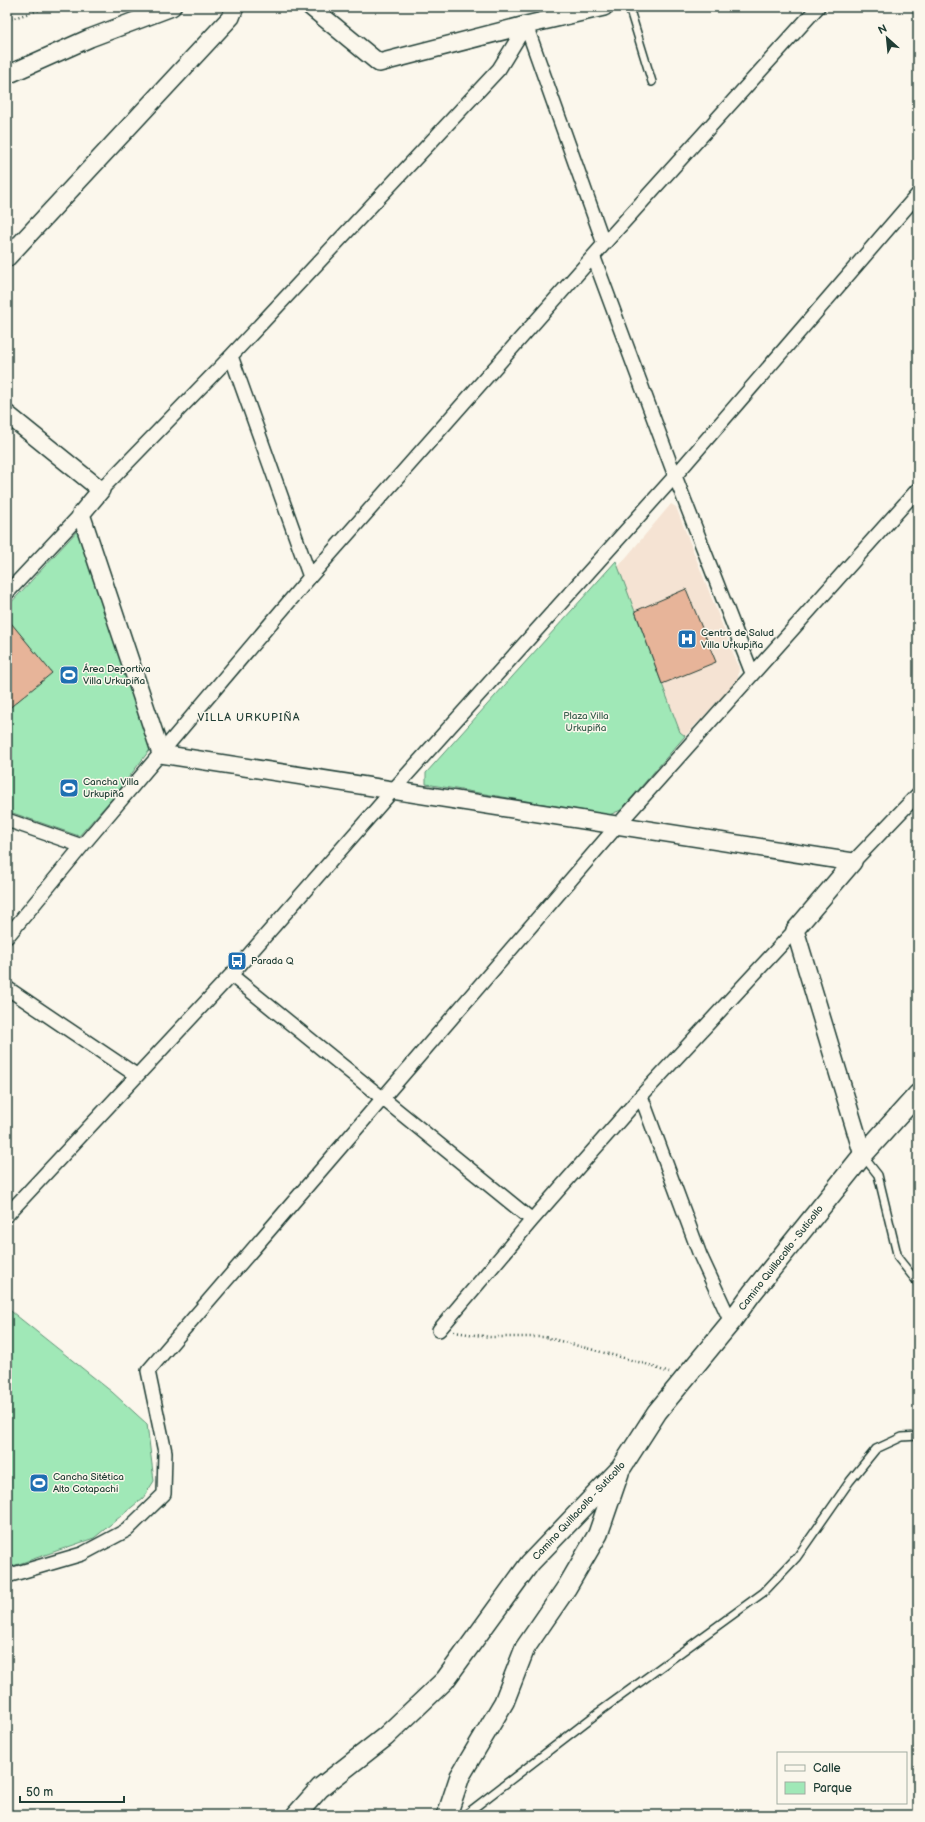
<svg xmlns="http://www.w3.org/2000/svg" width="925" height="1822" viewBox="0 0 925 1822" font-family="'Balsamiq Sans',sans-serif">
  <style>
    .built { fill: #f5e3d3 }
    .park { fill: #a0e8b7; stroke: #609276 }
    .building { fill: #e7b499; stroke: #1f3d34 }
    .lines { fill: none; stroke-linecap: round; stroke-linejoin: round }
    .service-casing { stroke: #1f3d34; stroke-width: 10 }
    .minor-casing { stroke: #1f3d34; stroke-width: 16 }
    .tertiary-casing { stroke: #1f3d34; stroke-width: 20 }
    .secondary-casing { stroke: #1f3d34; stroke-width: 22 }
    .path { stroke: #1f3d34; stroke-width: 2.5; stroke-dasharray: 1 3; stroke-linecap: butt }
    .service { stroke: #fbf7ec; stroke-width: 7 }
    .minor { stroke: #fbf7ec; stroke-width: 13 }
    .tertiary { stroke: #fbf7ec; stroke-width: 17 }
    .secondary { stroke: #fbf7ec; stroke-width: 19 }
    .labels { text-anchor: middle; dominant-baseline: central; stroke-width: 3; stroke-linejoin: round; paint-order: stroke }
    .poi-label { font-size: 10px; fill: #1f3d34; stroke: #fbf7ec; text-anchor: start }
    .park-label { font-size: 10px; fill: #395f4e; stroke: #fbf7ec }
    .street-label { font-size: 10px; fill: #1f3d34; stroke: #fbf7ec }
    .neighbourhood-label { font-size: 11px; letter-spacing: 1px; fill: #1f3d34; stroke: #fbf7ec }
  </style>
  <rect width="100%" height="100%" fill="#fbf7ec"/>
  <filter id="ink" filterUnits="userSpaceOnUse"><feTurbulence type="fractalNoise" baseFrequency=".025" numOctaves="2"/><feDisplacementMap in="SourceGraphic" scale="8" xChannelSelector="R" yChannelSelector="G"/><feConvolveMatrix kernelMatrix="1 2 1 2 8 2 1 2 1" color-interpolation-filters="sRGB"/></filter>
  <g filter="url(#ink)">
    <!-- built -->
    <path class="built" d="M671 504 676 507 739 668 738 680 685 736 680 732 618 567Z"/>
    <!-- park -->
    <path class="park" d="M78 530 155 743 116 794 79 836 7 811V607Z
      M616 561 680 732 685 736 621 810 609 815 426 784V773Z
      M7 1308 112 1392 147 1424 154 1481 143 1498 94 1538 10 1567 7 1565Z"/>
    <!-- building -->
    <path class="building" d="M686 589 716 662 662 684 635 611Z
      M7 618 52 673 7 710Z"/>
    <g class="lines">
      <defs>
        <path id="service" d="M629 7 652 82
          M863 1156 878 1175 898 1258 918 1283
          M465 1815 599 1712 764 1592 797 1557 850 1481 876 1449 902 1437 918 1436"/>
        <path id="minor" d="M526 25 604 244
          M594 258 675 476 752 673
          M231 356 310 577
          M101 490 231 356 499 69 526 25
          M7 593 81 514
          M7 820 82 846
          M853 862 918 794
          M7 937 82 846 310 577 604 244 818 7
          M231 975 532 1220
          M7 988 136 1075
          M641 1096 700 1255 731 1322
          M7 1215 231 975 394 789 675 476 918 194
          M439 1330 532 1220 641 1096 795 930
          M7 1576 82 1554 127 1530 164 1494 165 1452 148 1371 617 826 918 489"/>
        <path id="tertiary" d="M311 7 379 63 526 25 604 7
          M7 75 90 38 172 7
          M7 258 231 17 235 7
          M7 414 101 490 81 514 161 754C392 789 622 827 853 862
          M853 862 795 930 863 1155"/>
        <path id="secondary" d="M296 1815 320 1788 385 1737 445 1680 530 1563 621 1468 657 1412 731 1322 752 1293 863 1155 918 1094
          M447 1815 460 1776 504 1702 525 1648 567 1587 598 1534 619 1473"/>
      </defs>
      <!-- service casing -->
      <use href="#service" class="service-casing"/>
      <!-- minor casing -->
      <use href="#minor" class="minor-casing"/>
      <!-- tertiary casing -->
      <use href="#tertiary" class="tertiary-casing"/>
      <!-- secondary casing -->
      <use href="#secondary" class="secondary-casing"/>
      <!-- path -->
      <path class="path" d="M7 20 49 7
        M454 1332 490 1337H545L646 1364 669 1373"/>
      <!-- service -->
      <use href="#service" class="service"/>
      <!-- minor -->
      <use href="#minor" class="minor"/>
      <!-- tertiary -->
      <use href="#tertiary" class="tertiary"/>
      <!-- secondary -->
      <use href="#secondary" class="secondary"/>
    </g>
  </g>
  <!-- icons -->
  <defs>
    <symbol id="hospital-square" viewBox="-11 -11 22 22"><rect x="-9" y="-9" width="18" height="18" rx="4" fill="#1f6fb2" stroke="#fbf7ec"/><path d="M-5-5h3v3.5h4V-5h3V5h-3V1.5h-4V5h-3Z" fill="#fff"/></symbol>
    <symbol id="stadium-square" viewBox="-11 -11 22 22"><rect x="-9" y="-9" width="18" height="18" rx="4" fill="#1f6fb2" stroke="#fbf7ec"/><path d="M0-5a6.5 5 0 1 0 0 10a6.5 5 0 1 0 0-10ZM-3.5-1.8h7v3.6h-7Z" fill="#fff"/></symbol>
    <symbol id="bus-square" viewBox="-11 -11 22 22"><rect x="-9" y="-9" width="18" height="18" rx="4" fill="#1f6fb2" stroke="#fbf7ec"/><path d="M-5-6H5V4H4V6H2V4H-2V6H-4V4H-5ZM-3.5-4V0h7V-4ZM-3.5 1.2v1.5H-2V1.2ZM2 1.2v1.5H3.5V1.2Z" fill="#fff"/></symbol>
  </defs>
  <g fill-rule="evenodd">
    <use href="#hospital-square" x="676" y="628" width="22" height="22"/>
    <use href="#stadium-square" x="58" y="664" width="22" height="22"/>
    <use href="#stadium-square" x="58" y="777" width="22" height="22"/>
    <use href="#bus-square" x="226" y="950" width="22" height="22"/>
    <use href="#stadium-square" x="28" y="1472" width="22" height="22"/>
  </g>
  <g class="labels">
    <!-- poi labels -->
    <g class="poi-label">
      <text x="701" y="633">Centro de Salud<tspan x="701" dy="12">Villa Urkupiña</tspan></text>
      <text x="83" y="669">Área Deportiva<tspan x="83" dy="12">Villa Urkupiña</tspan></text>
      <text x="83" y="782">Cancha Villa<tspan x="83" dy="12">Urkupiña</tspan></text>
      <text x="251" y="961">Parada Q</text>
      <text x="53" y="1477">Cancha Sitética<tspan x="53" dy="12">Alto Cotapachi</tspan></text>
    </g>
    <!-- park labels -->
    <g class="park-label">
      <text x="586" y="716">Plaza Villa<tspan x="586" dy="12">Urkupiña</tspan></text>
    </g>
    <!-- street labels -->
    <g class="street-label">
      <text transform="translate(781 1258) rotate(-52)">Camino Quillacollo - Suticollo</text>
      <text transform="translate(579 1511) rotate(-47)">Camino Quillacollo - Suticollo</text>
    </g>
    <!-- neighbourhood labels -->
    <g class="neighbourhood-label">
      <text x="249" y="717">VILLA URKUPIÑA</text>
    </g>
  </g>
  <!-- margin -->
  <rect width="925" height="1822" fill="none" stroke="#fbf7ec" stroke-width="24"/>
  <rect x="12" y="12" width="901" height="1798" fill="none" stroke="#1f3d34" stroke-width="1.5" filter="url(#ink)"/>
  <!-- legend -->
  <rect x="777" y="1752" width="130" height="52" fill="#fbf7ec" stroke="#a3ada2"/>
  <rect x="785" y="1765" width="20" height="6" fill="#fbf7ec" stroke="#a3ada2"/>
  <text x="813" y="1772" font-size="12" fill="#1f3d34">Calle</text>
  <rect x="785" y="1782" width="20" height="12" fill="#a0e8b7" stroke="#a3ada2"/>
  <text x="813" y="1792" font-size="12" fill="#1f3d34">Parque</text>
  <!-- north arrow -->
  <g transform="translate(887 38) rotate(333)" stroke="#fbf7ec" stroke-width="3" paint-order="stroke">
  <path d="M0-3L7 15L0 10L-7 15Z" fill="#1f3d34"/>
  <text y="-6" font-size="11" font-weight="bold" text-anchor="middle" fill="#1f3d34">N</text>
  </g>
  <!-- scale -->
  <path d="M20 1796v6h104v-6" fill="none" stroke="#1f3d34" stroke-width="2"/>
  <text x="26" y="1796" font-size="12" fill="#1f3d34" stroke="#fbf7ec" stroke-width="3" paint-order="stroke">50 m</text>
</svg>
